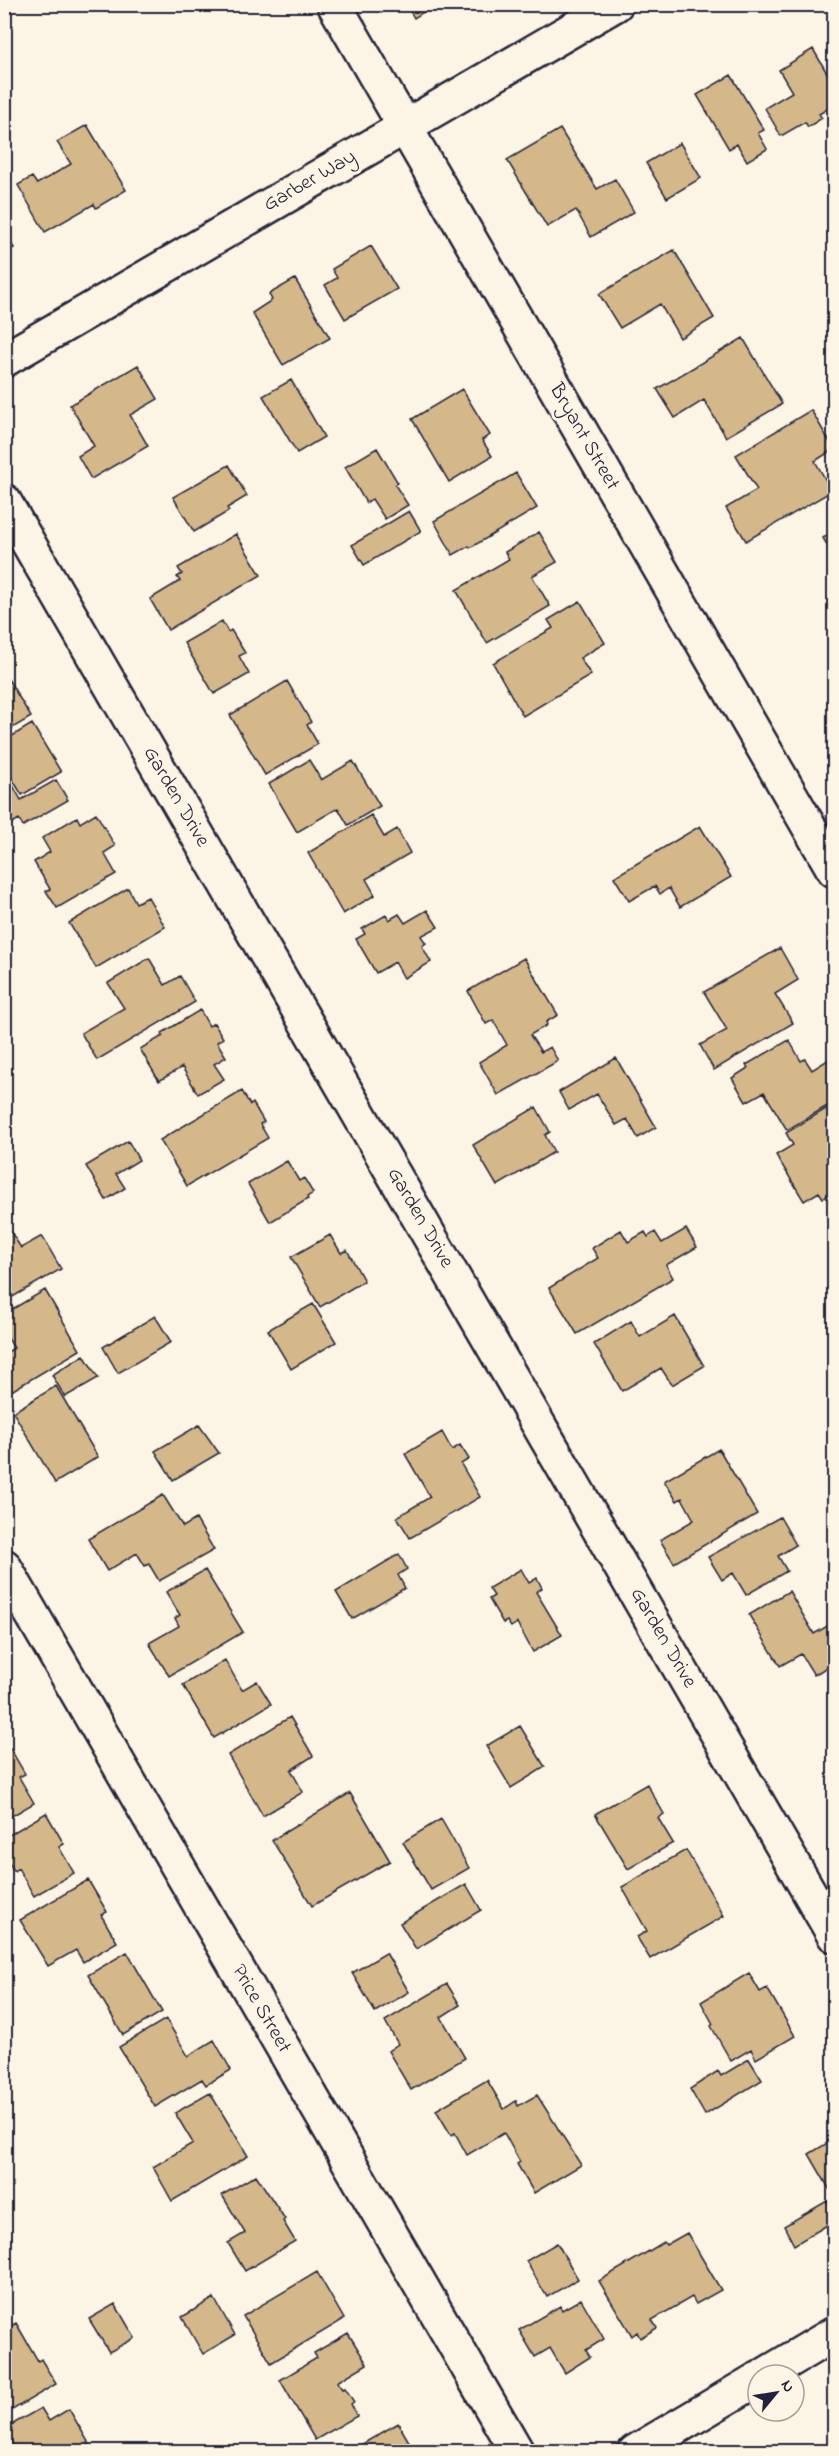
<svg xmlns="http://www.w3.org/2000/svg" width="839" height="2456" viewBox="0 0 839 2456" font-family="'Indie Flower',sans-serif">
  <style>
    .building { fill: #d5b88a; stroke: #22223b; stroke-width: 1.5 }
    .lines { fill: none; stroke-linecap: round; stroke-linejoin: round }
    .minor-casing { stroke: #22223b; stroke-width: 38 }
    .minor { stroke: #fcf5e5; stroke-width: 33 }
    .labels { text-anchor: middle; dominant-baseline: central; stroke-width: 6; stroke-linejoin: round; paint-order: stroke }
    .street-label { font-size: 21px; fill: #22223b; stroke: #fcf5e5 }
  </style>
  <rect width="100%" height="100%" fill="#fcf5e5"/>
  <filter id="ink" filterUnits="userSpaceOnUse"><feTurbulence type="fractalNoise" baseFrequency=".0167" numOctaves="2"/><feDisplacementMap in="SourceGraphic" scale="12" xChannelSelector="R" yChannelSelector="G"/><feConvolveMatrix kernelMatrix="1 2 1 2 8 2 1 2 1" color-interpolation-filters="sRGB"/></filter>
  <g filter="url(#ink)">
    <!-- building -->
    <path class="building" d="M406 4H436L414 18Z
      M813 49 834 85V105L819 114 822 118 808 127 805 122 781 136 765 108 792 92 779 70Z
      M731 75 764 130 758 133 767 149 747 161 737 144 729 149 697 95Z
      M87 125 126 190 96 208 94 204 45 232 18 185 32 177 37 184 71 164 57 142Z
      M560 129 597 189 615 179 634 212 591 237 576 210 547 227 507 160Z
      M680 143 701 178 667 198 646 163Z
      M4 232 14 248 4 254Z
      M371 246 397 289 345 319 325 285 337 278 332 269Z
      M674 250 714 318 680 338 660 304 620 328 599 294Z
      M295 279 330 338 283 365 252 313 272 300 269 294Z
      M743 338 782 404 726 437 704 400 675 418 657 389Z
      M138 365 158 399 130 415 148 446 91 479 78 456 94 446 70 405Z
      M291 380 324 437 297 453 263 396Z
      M462 389 490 435 482 440 492 456 449 482 412 419Z
      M811 410 834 449 815 461 832 491 746 541 726 508 757 490 736 455Z
      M377 448 398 483 395 485 408 505 385 519 372 499 366 503 345 467Z
      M229 465 247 496 227 508 229 511 194 532 173 497Z
      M516 473 537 508 470 548 469 546 453 555 434 521Z
      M409 511 421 531 364 565 352 545Z
      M834 531V557L823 538Z
      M539 532 557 562 532 576 550 606 487 643 456 590 509 559 505 552Z
      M236 534 261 575 168 630 150 599 180 581 177 577 182 574 178 568Z
      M580 601 605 643 580 658 591 675 523 716 493 663 553 628 548 620Z
      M222 621 228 632 231 630 245 653 239 656 249 674 214 694 184 643Z
      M8 679 31 717 4 733V681Z
      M287 681 311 722 307 725 318 744 265 775 230 715Z
      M32 724 61 772 22 795 4 765V741Z
      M309 760 321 780 353 761 380 806 348 825 338 808 297 832 269 784Z
      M10 780 21 800 56 780 68 800 23 826 19 819 4 828V783Z
      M96 813 115 846 104 853 116 874 57 908 46 891 50 889 34 862 50 852 42 838 77 817 80 823Z
      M371 815 384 837 397 829 410 853 366 879 375 895 343 914 308 853Z
      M700 826 731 877 680 907 669 888 660 894 655 886 629 901 614 877Z
      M128 888 136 903 148 897 165 927 96 968 69 923Z
      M427 910 438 927 421 936 426 943 422 946 431 962 404 978 395 962 376 973 356 939 365 934 362 929 386 915 389 920 399 914 405 923Z
      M780 948 798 980 775 994 793 1023 714 1070 700 1045 727 1030 704 992Z
      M149 958 165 985 180 976 195 1002 97 1060 81 1033 124 1008 108 983Z
      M524 958 558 1015 546 1022 547 1025 530 1035 541 1052 550 1047 558 1061 498 1095 479 1062 507 1045 493 1020 486 1024 468 991Z
      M200 1010 209 1026 214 1023 223 1038 217 1042 226 1057 214 1064 224 1079 198 1094 182 1067 159 1081 140 1049 163 1036 162 1033Z
      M789 1040 801 1061 805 1059 812 1070 834 1056V1102L787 1130 764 1092 746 1102 732 1078 748 1068 746 1065Z
      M616 1058 656 1127 638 1138 627 1119 616 1125 597 1094 569 1110 559 1092Z
      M242 1091 250 1105 253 1103 264 1122 260 1124 268 1138 187 1186 160 1140Z
      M834 1104V1192L823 1198 819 1192 804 1201 776 1155 793 1145 786 1133Z
      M536 1107 550 1132 545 1135 554 1152 497 1186 473 1145Z
      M128 1141 139 1160 116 1174 125 1188 106 1200 86 1166Z
      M287 1161 299 1181 304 1178 313 1193 307 1197 308 1199 270 1222 248 1184Z
      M4 1221 21 1248 42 1236 61 1269 4 1302Z
      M686 1229 697 1247 666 1265 673 1278 577 1334 549 1288 598 1258 592 1248 621 1230 628 1242 645 1232 648 1237 655 1232 662 1243Z
      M330 1235 341 1253 347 1250 364 1281 320 1307 291 1257Z
      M45 1290 80 1350 8 1393 4 1387V1354L14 1348 4 1332V1314Z
      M313 1304 336 1342 291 1369 268 1330Z
      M155 1316 171 1342 118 1373 103 1347Z
      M675 1316 704 1366 672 1385 661 1368 622 1391 594 1344 631 1321 640 1337Z
      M84 1355 98 1378 65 1397 52 1375Z
      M56 1386 98 1457 55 1483 13 1412Z
      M199 1425 219 1453 173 1480 155 1451Z
      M442 1432 452 1450 460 1445 469 1459 461 1464 480 1497 410 1538 397 1517 430 1497 405 1454Z
      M719 1449 757 1514 674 1563 660 1540 694 1520 682 1498 677 1501 664 1481Z
      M163 1495 183 1527 196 1519 214 1550 159 1581 149 1564 145 1566 137 1553 107 1571 88 1539Z
      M780 1517 796 1545 778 1556 787 1571 746 1595 733 1573 722 1580 708 1557Z
      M399 1554 407 1569 398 1575 405 1588 352 1619 336 1592Z
      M521 1569 529 1583 537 1578 542 1588 536 1592 562 1635 533 1652 517 1623 511 1627 507 1621 503 1623 489 1599 494 1596 489 1588Z
      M205 1570 243 1632 169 1676 149 1643 179 1626 175 1618 180 1615 166 1592Z
      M789 1591 814 1634 834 1622V1663L814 1675 801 1654 780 1666 749 1615Z
      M225 1660 242 1690 257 1681 271 1704 214 1738 183 1685Z
      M290 1717 313 1756 291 1770 303 1792 263 1816 228 1755Z
      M520 1726 545 1767 511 1788 486 1746Z
      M10 1748 25 1774 19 1777 34 1803 5 1820 4 1751Z
      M647 1784 664 1814 658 1818 673 1843 628 1869 595 1814Z
      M350 1793 390 1861 312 1906 272 1840Z
      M46 1813 64 1844 59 1847 74 1873 34 1896 18 1868 14 1871 4 1855V1838Z
      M441 1819 469 1868 431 1890 403 1842Z
      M686 1850 724 1916 650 1959 637 1937 647 1931 622 1887Z
      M88 1880 107 1912 101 1915 117 1942 83 1962 76 1950 48 1966 20 1920Z
      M466 1884 481 1910 416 1949 400 1923Z
      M127 1952 162 2012 123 2035 88 1975Z
      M386 1953 409 1992 375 2012 352 1973Z
      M749 1973 760 1992 767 1988 795 2036 756 2059 751 2049 731 2061 711 2026 713 2024 701 2002Z
      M447 1984 460 2005 441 2017 465 2058 411 2090 388 2051 398 2044 385 2021Z
      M166 2019 188 2056 214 2040 231 2070 206 2085 202 2079 155 2107 119 2047Z
      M749 2059 762 2080 705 2115 690 2089 718 2071 721 2076Z
      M487 2080 504 2109 516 2101 518 2106 537 2095 581 2165 534 2193 517 2164 520 2162 504 2133 467 2155 455 2133 451 2135 436 2110Z
      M210 2093 248 2156 172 2201 153 2167 193 2143 175 2113Z
      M834 2139V2197L809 2154Z
      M256 2175 285 2219 283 2221 295 2241 245 2271 228 2243 245 2233 222 2195Z
      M827 2201 834 2215V2221L794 2245 784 2226Z
      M687 2233 721 2290 696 2304 692 2297 652 2320 657 2328 640 2338 637 2332 632 2336 599 2281 664 2242 666 2245Z
      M557 2243 578 2279 547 2297 526 2261Z
      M317 2272 344 2319 271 2363 243 2316Z
      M214 2298 235 2335 203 2354 182 2317Z
      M581 2299 604 2339 586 2350 590 2357 565 2373 550 2348 535 2357 519 2330 560 2306 562 2310Z
      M115 2304 135 2338 109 2352 89 2319Z
      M16 2323 38 2361 41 2359 56 2384 4 2415V2330Z
      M348 2333 367 2364 337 2382 342 2389 345 2388 354 2402 351 2404 357 2416 315 2440 280 2380 317 2358 314 2353Z
      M41 2408 49 2421 69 2409 94 2452H17L4 2429Z
      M398 2423 415 2452H349Z"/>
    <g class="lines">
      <defs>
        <path id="minor" d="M334 4 834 870
          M4 360 616 4
          M4 501 834 1935
          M4 1566 517 2452
          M765 2375 834 2334
          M635 2452 758 2379"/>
      </defs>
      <!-- minor casing -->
      <use href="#minor" class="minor-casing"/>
      <!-- minor -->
      <use href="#minor" class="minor"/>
    </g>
  </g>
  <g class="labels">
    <!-- street labels -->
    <g class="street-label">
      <text transform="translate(310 181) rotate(-30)">Garber Way</text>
      <text transform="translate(584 437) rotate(60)">Bryant Street</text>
      <text transform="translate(176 797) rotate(60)">Garden Drive</text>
      <text transform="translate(420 1218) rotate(60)">Garden Drive</text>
      <text transform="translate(663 1638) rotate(60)">Garden Drive</text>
      <text transform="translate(261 2009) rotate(60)">Price Street</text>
    </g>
  </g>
  <!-- margin -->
  <rect width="839" height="2456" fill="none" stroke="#fcf5e5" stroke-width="24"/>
  <rect x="12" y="12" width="815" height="2432" fill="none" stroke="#22223b" stroke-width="2" filter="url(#ink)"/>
  <!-- north arrow -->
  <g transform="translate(776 2393) rotate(60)"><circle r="28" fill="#fcf5e5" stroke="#a5a1a1" stroke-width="1.5"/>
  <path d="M0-4.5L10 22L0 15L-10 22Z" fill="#22223b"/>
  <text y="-9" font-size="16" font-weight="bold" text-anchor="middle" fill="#22223b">N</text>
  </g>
</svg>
